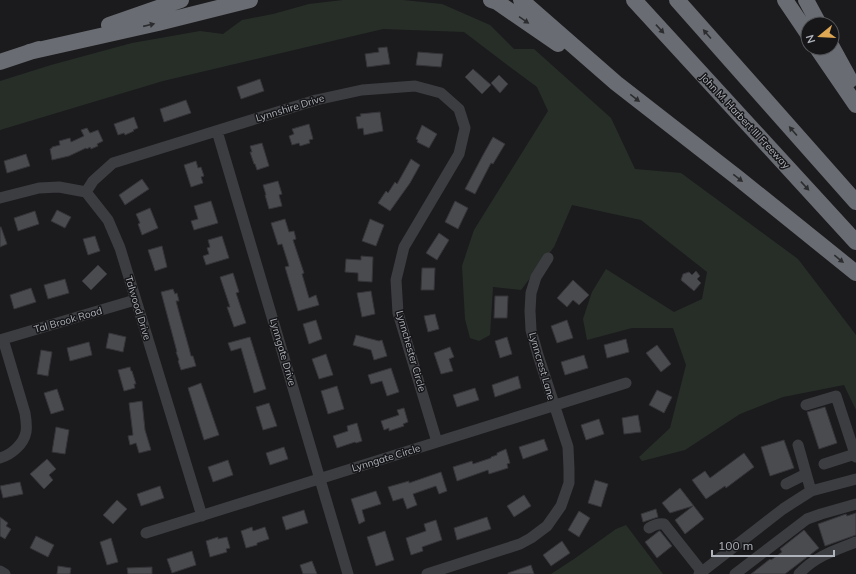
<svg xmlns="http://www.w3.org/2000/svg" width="856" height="574" viewBox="0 0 856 574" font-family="Mulish,sans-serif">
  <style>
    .green { fill: #272e28 }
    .building { fill: #4a4b4f; stroke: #353539 }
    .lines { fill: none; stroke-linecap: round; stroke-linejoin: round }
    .minor { stroke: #3c3d41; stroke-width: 11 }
    .highway { stroke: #696c72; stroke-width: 16 }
    .oneway { fill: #2b2c2e }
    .labels { text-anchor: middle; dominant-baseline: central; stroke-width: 3; stroke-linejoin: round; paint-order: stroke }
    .street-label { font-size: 10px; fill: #afb3bb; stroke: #161618 }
  </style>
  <rect width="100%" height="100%" fill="#1b1b1d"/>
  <!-- green -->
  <path class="green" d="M343 0H403L442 4 490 25 514 49H534L611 118 635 169 681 173 798 259 856 335V410L844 385 783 397 740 414 685 450 642 461 639 457 670 428 686 365 673 328H632L587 340 583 319 592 292 606 269 674 312 702 299 707 272 641 220 572 205 554 247 521 290 493 287 490 335 479 341 470 338 465 319 462 266 474 230 548 111 537 87 506 64 464 32 383 29 163 81 0 130V81L51 65 132 43 200 31 223 34 242 20 273 14 309 4Z
    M626 525 663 574H551L574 559 616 529Z"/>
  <!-- building -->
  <path class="building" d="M387 47 390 64 367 67 365 54 379 52 378 48Z
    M418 52 443 54 441 67 416 65Z
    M473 69 491 85 482 94 465 77Z
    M499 75 508 84 500 93 491 83Z
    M260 79 264 91 241 99 237 87Z
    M186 100 191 113 164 122 160 109Z
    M380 112 383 131 364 135 363 128 358 129 356 117 361 116 360 114Z
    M134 117 138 128 133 130 134 131 125 135 124 133 118 135 114 124Z
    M309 124 313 139 309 140 310 143 300 146 299 143 292 145 289 136 294 134 292 129Z
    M422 125 437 134 429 148 417 142 418 140 416 139Z
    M87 128 90 133 98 130 103 141 97 144 98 146 91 149 90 147 87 149 86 148 69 156 52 160 50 149 52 148V147L60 145 59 141 70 138 71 142 84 136 81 130Z
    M493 137 505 144 493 164 491 163 475 194 465 189 483 155Z
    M262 143 269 166 257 170 255 164H254L250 152H252L250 146Z
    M26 154 30 166 7 173 4 161Z
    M411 159 420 165 410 183 390 211 378 203 386 191 388 193 395 182 397 184Z
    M196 161 198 168 201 167 204 176 201 177 203 183 191 187 184 165Z
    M142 179 149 189 125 205 119 195Z
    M278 181 282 194 279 195 282 206 269 209 265 195H266L263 185Z
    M211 201 218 223 194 230 191 221 198 219 194 206Z
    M455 201 468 208 458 229 445 222Z
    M150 208 158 228 142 235 138 224 140 223 136 214Z
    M57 210 71 217 65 228 51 221Z
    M35 211 39 224 18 231 14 218Z
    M285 219 289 232 294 231 296 239 293 240 304 273 302 274 309 298 316 295 319 305 298 311 285 267 289 266 282 244 278 245 271 223Z
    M370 219 384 225 376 246 362 241Z
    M0 227H1L7 244 0 247Z
    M439 233 449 240 437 260 426 253Z
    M95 236 100 251 88 255 83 239Z
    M222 236 229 258 206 265 203 256 209 254 207 248 210 247 208 240Z
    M162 246 167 267 155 271 148 250Z
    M361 256 373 257 372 282 358 281V273L345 272 346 259 361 260Z
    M98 265 107 274 91 290 82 281Z
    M422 268H435L434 290H421Z
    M696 271 700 276 697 279 701 283 694 291 681 280 683 274 689 272 692 275Z
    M233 273 239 292 236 293 246 323 234 327 227 307H230L220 277Z
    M65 279 69 293 48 299 44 285Z
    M573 280 589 295 579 305 573 300 567 307 557 298Z
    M31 288 36 302 14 309 10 295Z
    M173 289 175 294 177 293 179 301H176L180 316 189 348 191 356H193L196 366 181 370 178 361 179 360 176 352H177L161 292Z
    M371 291 375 314 362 317 357 293Z
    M495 296H508L507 318H494Z
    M435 314 439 329 428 332 424 316Z
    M316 320 322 339 309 344 303 324Z
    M567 320 573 338 557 343 551 326Z
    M109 333 126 337 123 352 106 348Z
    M356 335 379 341 382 340 387 356 374 360 371 350 353 345Z
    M250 337 266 389 254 393 241 348 231 351 228 343Z
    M507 337 512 354 500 358 495 341Z
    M626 339 629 352 607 358 604 345Z
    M89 342 92 355 70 361 67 348Z
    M657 345 671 364 661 372 646 353Z
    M450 347 454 357 449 359 453 371 441 374 434 353Z
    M41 350 52 352 48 376 37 374Z
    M326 354 333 375 319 379 312 359Z
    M584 355 588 368 565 375 561 362Z
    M130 367 131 371H132L136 384H134L135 388 124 391 118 370Z
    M391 368 399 392 387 396 382 381 371 384 368 375Z
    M518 376 521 388 495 397 492 385Z
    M201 383 219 435 204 440 188 388Z
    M337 386 344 409 328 414 321 391Z
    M475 388 479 400 457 407 453 395Z
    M57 389 64 410 51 414 44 393Z
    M657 390 672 397 664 413 649 405Z
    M142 401 145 430 151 450 139 453 136 443 130 445 128 436 133 435 129 403Z
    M269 403 277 426 263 430 256 407Z
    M825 407 837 443 819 449 807 412Z
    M404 408 408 422 403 424 404 426 389 431V428L384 430 381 421 399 415 397 410Z
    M638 415 641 432 624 434 622 418Z
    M599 419 604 434 586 440 581 425Z
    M357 423 362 441 356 443 355 442 337 448 333 436 348 431 347 426Z
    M56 427 69 430 65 454 52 452Z
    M544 439 548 450 523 459 519 447Z
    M784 440 794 468 770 476 761 447Z
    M284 447 288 459 270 465 266 453Z
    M506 449 510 463 507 464 508 468 489 474 488 470 457 481 453 467 472 461 473 464 491 458V457L497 455V453Z
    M744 453 754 467 726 488 725 486 706 499 692 480 705 471 710 478Z
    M47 459 56 469 49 475 53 480 44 489 30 474Z
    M228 460 233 475 213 482 208 467Z
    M441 472 447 491 439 494 436 486 413 494 417 505 407 509 403 498 393 501 388 487 409 481V483Z
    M595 480 608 484 601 507 588 503Z
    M20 482 23 494 3 498 0 486Z
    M160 486 164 498 141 506 137 494Z
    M680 488 704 519 685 534 675 520 693 506 670 513 662 503Z
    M376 491 381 504 362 510 365 521 359 524 351 499Z
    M524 495 531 506 514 517 507 506Z
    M117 500 127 509 113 524 103 515Z
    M656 509 658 517 643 522 641 514Z
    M304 510 308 523 286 530 282 517Z
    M579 511 590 518 579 537 568 530Z
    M856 513V535L825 546 818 524 846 514 847 516Z
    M0 517 8 523 6 526 11 529 5 539 0 536Z
    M487 517 491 529 457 540 454 528Z
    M436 520 442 540 422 547 423 551 411 555 406 538 426 531 424 524Z
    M252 527 253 531 265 527 269 539 257 543V545L246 548 241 531Z
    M804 530 819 548 785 574H751L770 559 771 560 782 552 780 549Z
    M385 531 394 560 376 566 367 537Z
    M659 531H660L672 546 657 558 645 542Z
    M36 536 54 545 48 557 30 548Z
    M218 537V539L227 537 230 548 226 549 227 552 210 557 206 541Z
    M111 538 118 562 107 565 100 542Z
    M562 541 570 553 551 566 543 555Z
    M192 551 196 565 172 573 167 559Z
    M312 561 317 574H303L300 565Z
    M531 565 534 574H508V573Z
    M58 566 71 568 70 574H57Z
    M152 567V574H128L127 568Z"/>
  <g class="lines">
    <!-- minor -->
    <path class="minor" d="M217 131 348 574
      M86 192 93 181 113 163 316 100 362 90 415 86 441 93 459 109 465 128 459 154 404 247 396 280 398 313 437 442
      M0 198 39 188 59 187 86 192 108 220 120 248 202 516
      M0 340 135 300
      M806 405 836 396 856 457
      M798 445 811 491
      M0 458C11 455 24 444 26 432 27 426 26 419 25 413L3 339
      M824 464 855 454
      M786 484 806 474
      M649 528C654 525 658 523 664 524L702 572
      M146 533 626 383
      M0 571 5 574
      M427 574 520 544 531 538 547 526 561 506 569 483V469L568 447 538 355 531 330 530 311 531 293 536 277 548 258
      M699 574 783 509 811 491 856 479
      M735 574 807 519 821 514 856 504
      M799 574C814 557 835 550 856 542"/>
    <!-- highway -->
    <path class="highway" d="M491 0 497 2 558 44
      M521 0 616 83 738 178 856 273
      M634 0 856 242
      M677 0 856 202
      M785 0 808 34
      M806 0 819 24
      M109 25 181 0
      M832 47 850 80
      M817 48 856 105
      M29 52 158 23 250 0
      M0 62 39 49"/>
  </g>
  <!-- one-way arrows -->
  <defs><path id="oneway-solid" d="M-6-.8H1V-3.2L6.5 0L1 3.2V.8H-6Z"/></defs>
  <g class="oneway">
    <use href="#oneway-solid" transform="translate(524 20) rotate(34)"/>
    <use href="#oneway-solid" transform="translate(149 25) rotate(-13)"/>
    <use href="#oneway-solid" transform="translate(660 29) rotate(47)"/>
    <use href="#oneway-solid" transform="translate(707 34) rotate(-131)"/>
    <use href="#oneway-solid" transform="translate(635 98) rotate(38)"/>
    <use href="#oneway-solid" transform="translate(793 131) rotate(-131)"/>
    <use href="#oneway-solid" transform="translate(738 178) rotate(38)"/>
    <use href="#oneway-solid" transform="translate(805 186) rotate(47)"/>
    <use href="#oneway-solid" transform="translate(839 259) rotate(39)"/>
  </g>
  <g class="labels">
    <!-- street labels -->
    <g class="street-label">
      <text transform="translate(290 108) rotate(-17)">Lynnshire Drive</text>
      <text transform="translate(745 121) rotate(47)">John M. Harbert III Freeway</text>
      <text transform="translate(138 308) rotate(73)">Talwood Drive</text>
      <text transform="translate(68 320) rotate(-16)">Tal Brook Road</text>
      <text transform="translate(411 351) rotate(74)">Lynnchester Circle</text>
      <text transform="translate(283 352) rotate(74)">Lynngate Drive</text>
      <text transform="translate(542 366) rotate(74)">Lynncrest Lane</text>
      <text transform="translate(386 458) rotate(-17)">Lynngate Circle</text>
    </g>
  </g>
  <!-- north arrow -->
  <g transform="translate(820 36) rotate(252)"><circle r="19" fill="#161618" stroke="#535559"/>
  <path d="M0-3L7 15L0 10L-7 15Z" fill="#dda753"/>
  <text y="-6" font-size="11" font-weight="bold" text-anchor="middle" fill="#afb3bb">N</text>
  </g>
  <!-- scale -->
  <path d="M712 550v6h122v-6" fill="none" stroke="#afb3bb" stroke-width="2"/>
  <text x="718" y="550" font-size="12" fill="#afb3bb" stroke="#161618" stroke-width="3" paint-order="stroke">100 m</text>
</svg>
